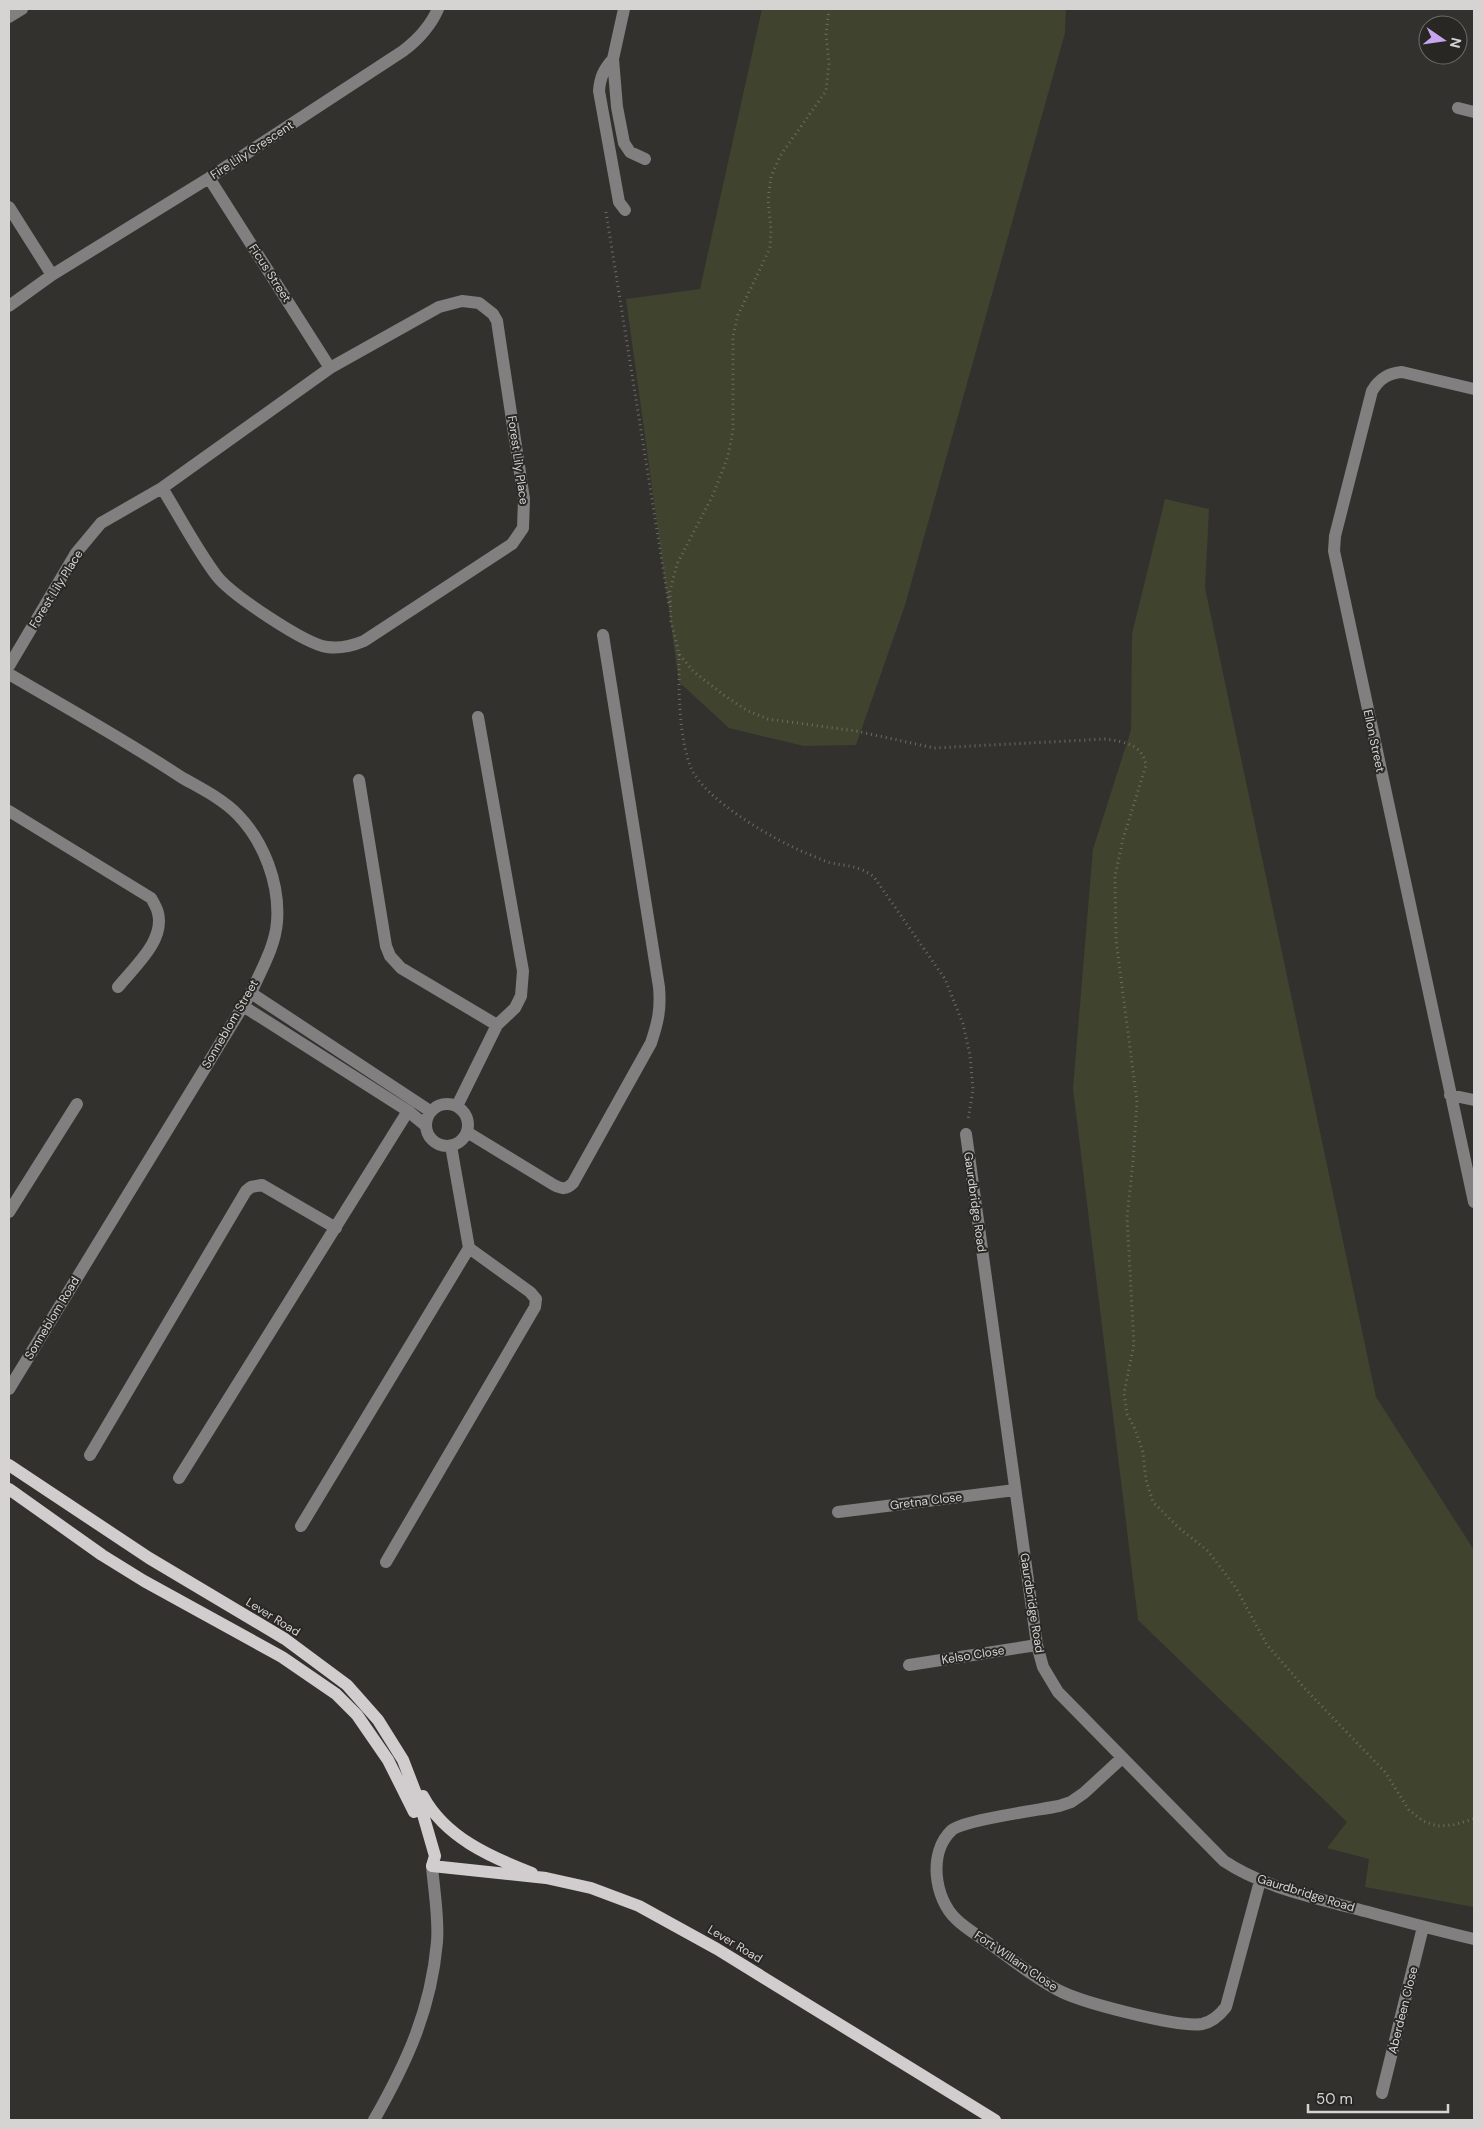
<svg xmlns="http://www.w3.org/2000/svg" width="1483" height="2129" viewBox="0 0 1483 2129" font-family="'DM Sans',sans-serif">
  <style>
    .green { fill: #40432e }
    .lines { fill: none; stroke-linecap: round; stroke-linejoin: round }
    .path { stroke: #6e6c69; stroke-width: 3; stroke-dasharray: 1 4; stroke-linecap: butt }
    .minor { stroke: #817f7f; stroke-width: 12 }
    .major { stroke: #d1cdce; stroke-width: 12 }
    .labels { text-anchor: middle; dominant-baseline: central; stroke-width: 4; stroke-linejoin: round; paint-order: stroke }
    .street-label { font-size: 12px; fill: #d6d4d3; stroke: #292724 }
  </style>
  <rect width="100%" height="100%" fill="#33312e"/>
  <!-- green -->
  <path class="green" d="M762 9H1066L1065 33 905 605 856 745 804 746 729 728 679 682 626 299 700 289Z
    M1165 499 1209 509 1205 588 1376 1397 1474 1550V1907L1365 1887 1369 1859 1327 1848 1347 1822 1138 1620 1073 1089 1093 849 1131 730 1132 634Z"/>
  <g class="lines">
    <!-- path -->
    <path class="path" d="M829 9 826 34 829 64 826 91 780 156 771 177 768 200 771 230 770 248 738 315 733 336V430L728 456 713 495 677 564 670 591 671 621 679 654 694 672 725 696 748 711 768 719 856 731 934 748 1106 739C1124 742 1142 744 1146 765L1123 839 1115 876 1116 940 1137 1102 1133 1162 1127 1217 1134 1344 1124 1393 1127 1414 1135 1429 1143 1452 1146 1480 1153 1502 1179 1528 1208 1551 1236 1588 1267 1645 1310 1694 1385 1772 1409 1810 1423 1821 1437 1826 1453 1825 1474 1819
      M606 212 669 605
      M679 654C679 689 678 735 691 768 705 800 774 840 806 853 814 856 823 861 831 863 848 866 860 866 874 877L945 979 963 1024 970 1055 973 1090 968 1120"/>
    <!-- minor -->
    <path class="minor" d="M624 9 613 59 617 107 624 143 630 152 645 159
      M9 17 22 9
      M613 59C604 69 600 77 599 91L619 202 625 210
      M1458 108 1474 112
      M209 178 330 368
      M9 207 52 275
      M9 306 52 275 209 178 403 51C419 39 430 27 438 9
      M1474 389 1402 372C1388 373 1379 379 1372 391L1335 536 1334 551 1474 1202
      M9 666 76 553 101 523 162 488 330 368 439 307 462 301 479 303 493 314 497 321 524 499 523 528 512 544 364 641C352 646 341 649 327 647 305 644 230 594 216 575 196 548 180 517 162 488
      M9 674C67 708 125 740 181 777 200 788 223 799 238 815 264 842 280 884 277 922 275 947 261 970 251 993L9 1389
      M359 780 386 946 390 956 401 968 497 1025
      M9 811 151 898C154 903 157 908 158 913 165 941 134 967 118 987
      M251 993 430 1111
      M243 1006 408 1111 425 1125
      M1450 1095 1474 1100
      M426 1125a21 21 0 1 1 42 0a21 21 0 1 1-42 0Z
      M457 1106 497 1025 515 1008 521 996 523 971 478 717
      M467 1132 554 1185C562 1189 566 1190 573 1183L651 1043C658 1022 661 1009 659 987L603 635
      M966 1134 1037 1645 1043 1667 1058 1692 1224 1861C1260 1885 1304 1895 1345 1906 1388 1917 1431 1929 1474 1939
      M9 1212 77 1104
      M90 1455 246 1191 251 1187 262 1185 336 1228
      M179 1478 408 1111
      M838 1512 1015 1490
      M301 1526 469 1248 451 1146
      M386 1562 535 1307 536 1299 530 1292 469 1248
      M909 1665 1037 1645
      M1122 1758 1084 1793 1071 1802 1059 1806C1039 1810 964 1820 952 1830 928 1852 934 1898 956 1919 966 1929 979 1936 990 1944 1013 1960 1037 1980 1062 1992 1085 2003 1179 2028 1202 2024 1212 2022 1219 2016 1226 2007L1260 1881
      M1382 2093 1423 1927
      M374 2120C407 2062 431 2010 437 1942 439 1918 434 1891 432 1866"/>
    <!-- major -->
    <path class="major" d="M9 1465 149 1558 285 1639 347 1685 378 1720 403 1760 420 1804 435 1856 432 1866
      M9 1489 102 1555 144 1581 282 1657 336 1694 357 1715 388 1760 414 1812
      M423 1796C445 1837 490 1857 532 1873
      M432 1866 546 1878 591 1888 639 1906 717 1949 995 2120"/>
  </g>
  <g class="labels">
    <!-- street labels -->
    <g class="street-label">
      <text transform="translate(252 150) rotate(-33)">Fire Lily Crescent</text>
      <text transform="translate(270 273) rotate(57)">Ficus Street</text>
      <text transform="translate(518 460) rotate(82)">Forest Lily Place</text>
      <text transform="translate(56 589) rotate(-58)">Forest Lily Place</text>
      <text transform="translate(1374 741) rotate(78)">Ellon Street</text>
      <text transform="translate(230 1024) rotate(-60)">Sonneblom Street</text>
      <text transform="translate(975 1202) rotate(82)">Gaurdbridge Road</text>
      <text transform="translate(52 1318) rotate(-59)">Sonneblom Road</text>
      <text transform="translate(926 1501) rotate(-7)">Gretna Close</text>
      <text transform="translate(1032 1603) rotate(81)">Gaurdbridge Road</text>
      <text transform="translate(273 1617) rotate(32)">Lever Road</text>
      <text transform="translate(973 1655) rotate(-9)">Kelso Close</text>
      <text transform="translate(1306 1893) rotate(17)">Gaurdbridge Road</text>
      <text transform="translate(735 1944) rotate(31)">Lever Road</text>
      <text transform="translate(1016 1961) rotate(34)">Fort Willam Close</text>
      <text transform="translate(1403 2010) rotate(-76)">Aberdeen Close</text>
    </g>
  </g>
  <!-- border -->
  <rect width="1483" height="2129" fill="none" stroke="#d6d4d3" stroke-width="20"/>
  <!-- north arrow -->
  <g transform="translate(1443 40) rotate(103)"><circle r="24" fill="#292724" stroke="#6e6c6a"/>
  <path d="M0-4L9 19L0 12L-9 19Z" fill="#c8a6ef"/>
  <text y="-8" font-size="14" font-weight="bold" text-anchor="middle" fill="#d6d4d3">N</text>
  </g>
  <!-- scale -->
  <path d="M1308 2104v8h140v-8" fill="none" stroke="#d6d4d3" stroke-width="2.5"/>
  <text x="1316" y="2104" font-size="15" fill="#d6d4d3" stroke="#292724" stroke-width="4" paint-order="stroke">50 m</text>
</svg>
